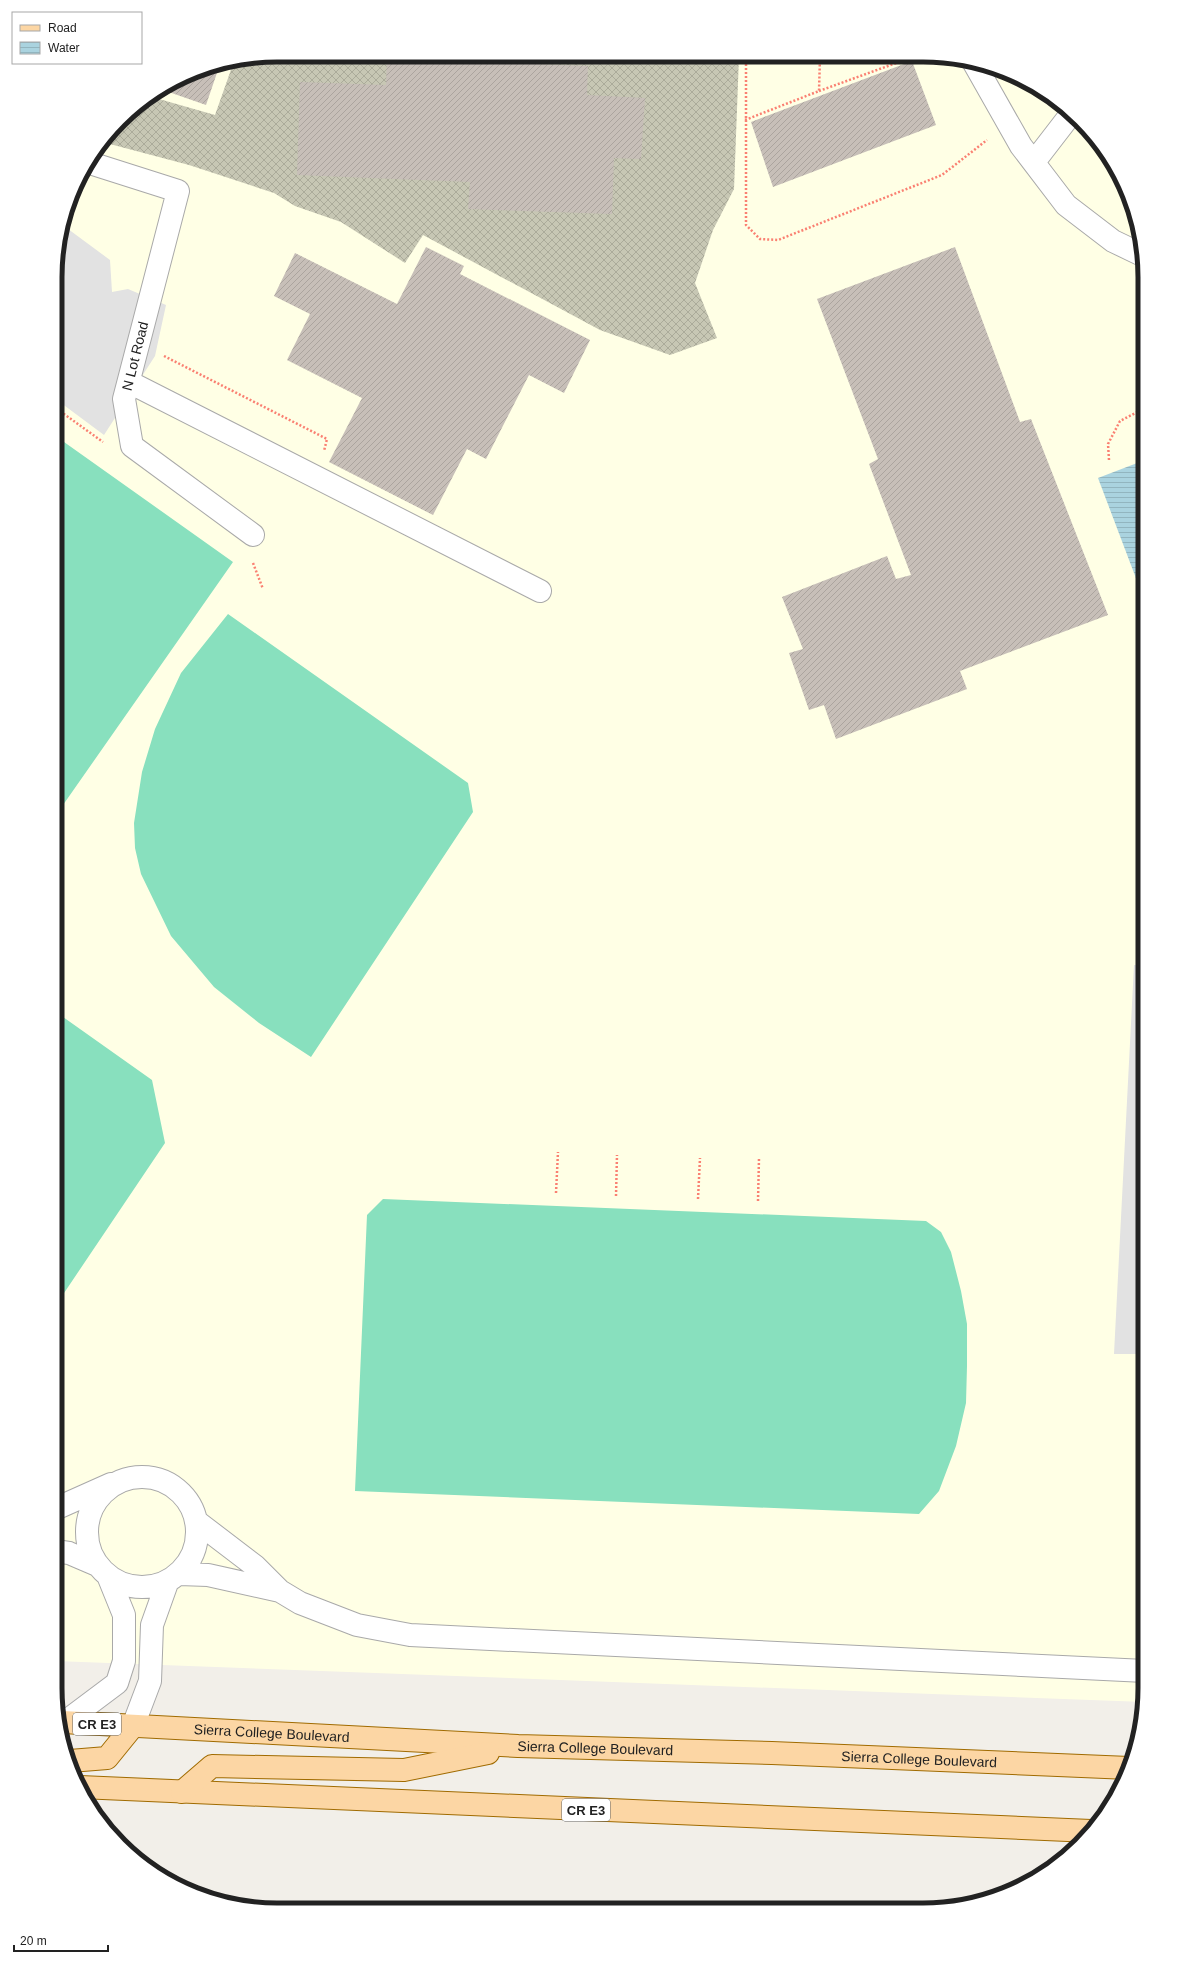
<svg xmlns="http://www.w3.org/2000/svg" width="1200" height="1965" viewBox="0 0 1200 1965" font-family="Helvetica,sans-serif">
  <style>
    .education { fill: #ffffe5 }
    .construction { fill: url(#construction-cross-hatch) }
    .pitch { fill: #88e0be }
    .parking { fill: #e2e2e2 }
    .water { fill: url(#water-rules) }
    .building { fill: url(#building-hatch) }
    .lines { fill: none; stroke-linecap: round; stroke-linejoin: round }
    .minor-casing { stroke: #a9a9a9; stroke-width: 24 }
    .major-casing { stroke: #a06b00; stroke-width: 24 }
    .path { stroke: #fa8072; stroke-width: 2.5; stroke-dasharray: 2 2; stroke-linecap: butt }
    .minor { stroke: #fff; stroke-width: 22 }
    .major { stroke: #fcd6a4; stroke-width: 22 }
    .labels { text-anchor: middle; dominant-baseline: central; stroke-width: 3; stroke-linejoin: round; paint-order: stroke }
    .shield { fill: #fff; stroke: #646464; stroke-width: 1 }
    .shield-label { font-size: 13px; font-weight: bold; fill: #222 }
    .street-label { font-size: 14px; fill: #222; stroke: #fff }
    .rim { fill: none; stroke: #222; stroke-width: 5 }
  </style>
  <defs>
    <pattern id="construction-cross-hatch" width="8" height="8" patternUnits="userSpaceOnUse"><rect width="8" height="8" fill="#c7c7b4"/><path d="M0 0l8 8M0 8l8-8" fill="none" stroke="#abab9a"/></pattern>
    <pattern id="water-rules" width="6" height="5" patternUnits="userSpaceOnUse"><rect width="6" height="5" fill="#aad3df"/><path d="M0 2.5h6" fill="none" stroke="#92b5bf"/></pattern>
    <pattern id="building-hatch" width="6" height="6" patternUnits="userSpaceOnUse"><rect width="6" height="6" fill="#c7bfb8"/><path d="M-1 1l2-2M0 6l6-6M5 7l2-2" fill="none" stroke="#aba49e"/></pattern>
  </defs>
  <rect width="100%" height="100%" fill="#f2efe9"/>
  <!-- education -->
  <path class="education" d="M277 55 952 57 1008 72 1058 101 1099 142 1128 192 1145 277V1702L55 1661 57 248 78 179 131 110 192 72Z"/>
  <!-- construction -->
  <path class="construction" d="M277 55 739 56 734 189 713 230 695 283 717 338 670 355 600 330 423 235 405 263 341 222 295 206 274 193 189 165 106 143 131 110 152 97 215 115 233 64Z"/>
  <!-- pitch -->
  <path class="pitch" d="M57 437 233 562 56 815Z
    M228 614 468 783 473 812 311 1057 259 1023 214 987 171 936 141 874 135 848 134 823 142 772 155 729 181 673Z
    M56 1012 152 1080 165 1143 60 1299 56 1300Z
    M383 1199 926 1221 941 1232 951 1252 961 1291 967 1324V1366L966 1403 956 1446 939 1491 919 1514 355 1491 367 1215Z"/>
  <!-- parking -->
  <path class="parking" d="M64 226 110 260 112 292 128 289 166 305 155 356 104 435 57 400V248Z
    M1134 965 1145 966V1402L1140 1401 1141 1354H1114Z"/>
  <!-- water -->
  <path class="water" d="M1145 460V602L1098 478Z"/>
  <!-- building -->
  <path class="building" d="M387 58 588 66 587 95 645 98 641 159 614 158 612 214 468 209 470 182 297 175 300 82 386 85Z
    M912 61 936 125 773 187 751 122Z
    M219 67 206 105 163 90 192 72Z
    M426 247 464 266 460 274 590 340 564 393 529 375 486 459 467 449 433 515 329 462 362 398 287 360 310 314 274 296 295 253 397 304Z
    M955 247 1020 422 1031 419 1108 615 960 671 967 689 836 739 824 705 809 710 789 653 803 649 782 597 887 556 896 579 911 575 869 464 878 459 817 299Z"/>
  <g class="lines">
    <defs>
      <path id="minor" d="M974 63 1021 146 1066 205 1113 241 1140 254
        M1034 162 1071 114
        M90 163 178 191 124 399 132 446 253 535
        M129 382 540 591
        M87 1532a55 55 0 1 1 110 0a55 55 0 1 1-110 0Z
        M55 1509 111 1484
        M196 1521 255 1566 280 1591 300 1603 357 1625 410 1635 1145 1671
        M55 1551 69 1553 97 1565
        M179 1574 208 1575 280 1591
        M65 1722 117 1683 124 1661V1615L109 1578
        M133 1726 150 1681 152 1625 167 1583"/>
      <g id="major">
        <path id="s1" d="M62 1722 518 1746 772 1753 1129 1768"/>
        <path d="M70 1761 107 1758 133 1726"/>
        <path d="M80 1787 1091 1831"/>
        <path d="M182 1792 212 1766 404 1770 488 1753"/>
      </g>
    </defs>
    <!-- minor casing -->
    <use href="#minor" class="minor-casing"/>
    <!-- major casing -->
    <use href="#major" class="major-casing"/>
    <!-- path -->
    <path class="path" d="M746 56V225L760 239 778 240 942 175 987 140
      M819 91 910 58 918 59 926 57
      M745 120 819 91 820 57
      M164 356 327 439 324 451
      M57 409 103 442
      M1109 460 1108 444 1120 421 1145 408
      M253 563 263 589
      M556 1193 558 1152
      M616 1196 617 1155
      M698 1199 700 1158
      M758 1201 759 1158"/>
    <!-- minor -->
    <use href="#minor" class="minor"/>
    <!-- major -->
    <use href="#major" class="major"/>
  </g>
  <g class="labels">
    <!-- shield labels -->
    <g class="shield">
      <rect x="73" y="1713" width="48" height="22" rx="3"/>
      <rect x="562" y="1799" width="48" height="22" rx="3"/>
    </g>
    <g class="shield-label">
      <text x="97" y="1724">CR E3</text>
      <text x="586" y="1810">CR E3</text>
    </g>
    <!-- street labels -->
    <g class="street-label">
      <text transform="translate(135 356) rotate(-76)">N Lot Road</text>
      <text stroke="none"><textPath href="#s1" startOffset="210">Sierra College Boulevard</textPath></text>
      <text stroke="none"><textPath href="#s1" startOffset="534">Sierra College Boulevard</textPath></text>
      <text stroke="none"><textPath href="#s1" startOffset="858">Sierra College Boulevard</textPath></text>
    </g>
  </g>
  <!-- crop -->
  <path d="M0 0H1200V1965H0ZM277 62H923A215 215 0 0 1 1138 277V1688A215 215 0 0 1 923 1903H277A215 215 0 0 1 62 1688V277A215 215 0 0 1 277 62Z" fill="#fff" fill-rule="evenodd"/>
  <path class="rim" d="M277 62H923A215 215 0 0 1 1138 277V1688A215 215 0 0 1 923 1903H277A215 215 0 0 1 62 1688V277A215 215 0 0 1 277 62Z"/>
  <!-- legend -->
  <rect x="12" y="12" width="130" height="52" fill="#ffffff" stroke="#a7a7a7"/>
  <rect x="20" y="25" width="20" height="6" fill="#fcd6a4" stroke="#a7a7a7"/>
  <text x="48" y="32" font-size="12" fill="#222222">Road</text>
  <rect x="20" y="42" width="20" height="12" fill="url(#water-rules)" stroke="#a7a7a7"/>
  <text x="48" y="52" font-size="12" fill="#222222">Water</text>
  <!-- scale -->
  <path d="M14 1945v6h94v-6" fill="none" stroke="#222222" stroke-width="2"/>
  <text x="20" y="1945" font-size="12" fill="#222222" stroke="#ffffff" stroke-width="3" paint-order="stroke">20 m</text>
</svg>
